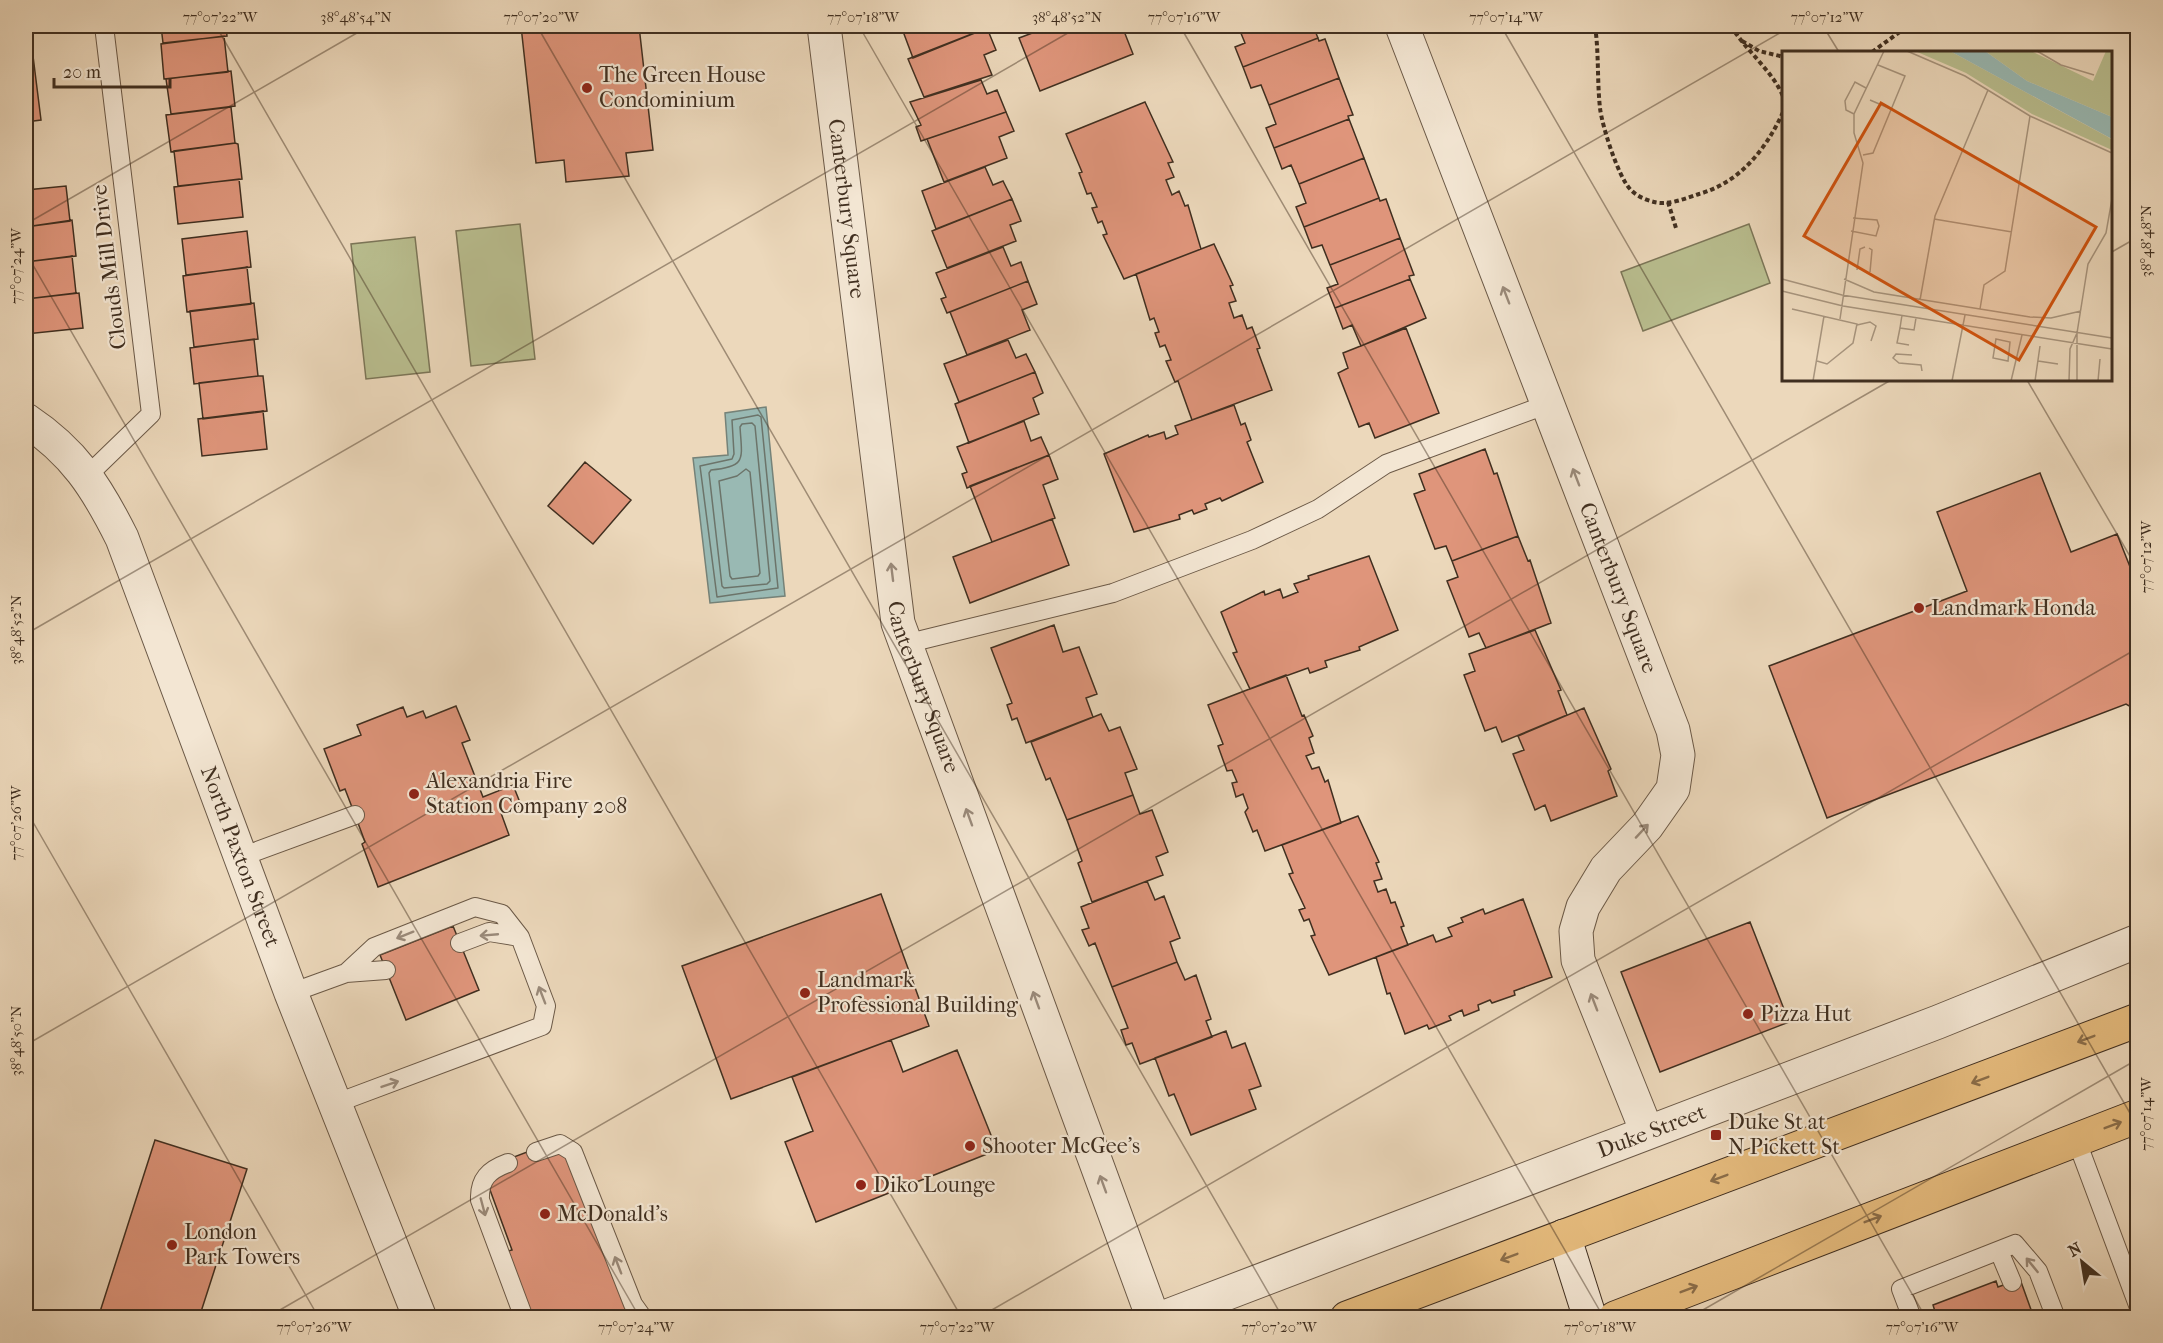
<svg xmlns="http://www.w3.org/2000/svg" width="2163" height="1343" viewBox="0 0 2163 1343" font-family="'IM FELL French Canon',serif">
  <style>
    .green { fill: #b9be8f; stroke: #7c7658; stroke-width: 1.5 }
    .water { fill: #99b9b3; stroke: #758278; stroke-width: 1.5 }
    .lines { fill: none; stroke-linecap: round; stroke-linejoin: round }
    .shore { stroke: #6c746a; stroke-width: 1.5 }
    .building { fill: #df957b; stroke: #402f20; stroke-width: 1.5 }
    .service-casing { stroke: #6b5947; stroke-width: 20 }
    .minor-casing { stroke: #6b5947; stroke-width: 35 }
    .secondary-casing { stroke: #402f20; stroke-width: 35 }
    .primary-casing { stroke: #402f20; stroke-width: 35 }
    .path { stroke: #402f20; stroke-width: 4; stroke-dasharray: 4.5 3; stroke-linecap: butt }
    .service { stroke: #f3e6d3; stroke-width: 18 }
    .minor { stroke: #f3e6d3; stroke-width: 33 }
    .secondary { stroke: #f3e6d3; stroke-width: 33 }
    .primary { stroke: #e6bc7e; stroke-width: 33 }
    .oneway { stroke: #9a8a7a }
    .oneway2 { stroke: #8b6e4a }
    .ticks { fill: none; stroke: #402f20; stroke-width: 1.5; stroke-opacity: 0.45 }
    .poi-dot { fill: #8f2418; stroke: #f3e6d3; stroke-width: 2 }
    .labels { text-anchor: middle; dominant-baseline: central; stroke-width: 4.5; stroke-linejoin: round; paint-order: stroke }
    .poi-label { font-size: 22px; fill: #402f20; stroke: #f3e6d3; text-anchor: start }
    .street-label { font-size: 22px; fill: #402f20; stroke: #f3e6d3 }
    .inset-road { fill: none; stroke: #a7947d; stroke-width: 1.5 }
    .view { fill: #cf530f; fill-opacity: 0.15; stroke: #cf530f; stroke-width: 3 }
    .inset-edge { fill: none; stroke: #402f20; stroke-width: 3 }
    .neatline { fill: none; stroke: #402f20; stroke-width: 2 }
    .ticks-label { font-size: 15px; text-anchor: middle; fill: #402f20 }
  </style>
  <rect width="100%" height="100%" fill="#ecd8bb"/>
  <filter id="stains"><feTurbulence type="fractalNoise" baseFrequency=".00333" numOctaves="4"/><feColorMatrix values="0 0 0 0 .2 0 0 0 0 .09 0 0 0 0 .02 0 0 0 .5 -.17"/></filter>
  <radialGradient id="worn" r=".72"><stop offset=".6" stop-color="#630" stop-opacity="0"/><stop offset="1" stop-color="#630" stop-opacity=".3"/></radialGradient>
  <!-- green -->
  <path class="green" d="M520 224 535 359 471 366 456 231Z
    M1749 224 1770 283 1643 331 1621 272Z
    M415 237 430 372 366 379 351 244Z"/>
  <!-- water -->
  <path class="water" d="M766 407 785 596 710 603 693 458 728 455 725 413Z"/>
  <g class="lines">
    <!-- shore -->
    <path class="shore" d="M758 415 761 417 778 588 717 597 700 466 732 459 734 454 732 420Z
      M742 424 752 423 755 426 770 581 767 584 724 588 722 586 709 473 711 470C747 467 742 459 740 427Z
      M746 469 750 472 760 573 758 576 732 579 730 576 719 481 737 476Z"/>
  </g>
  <!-- building -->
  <path class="building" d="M161 26H226L227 36 163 43Z
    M521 26H639L653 150 626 153 629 176 566 182 564 160 536 163Z
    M901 26H986L987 28 913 58Z
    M1051 26H1122L1133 54 1040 91 1019 38Z
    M1238 26H1313L1318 38 1243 67 1235 47 1245 43Z
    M987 28 996 50 984 55 992 75 924 97 908 59Z
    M224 36 228 72 164 79 161 44Z
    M1318 38 1319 41 1325 39 1339 78 1269 105 1261 85 1251 88 1243 67Z
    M33 56 41 120 26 122V57Z
    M231 71 235 106 171 114 166 79Z
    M1339 78 1353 115 1348 116 1349 119 1274 148 1266 128 1276 124 1269 105Z
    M981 80 987 94 997 90 1006 112 921 141 916 127 921 125 910 102Z
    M1145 102 1173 162 1168 163 1174 177 1166 180 1172 195 1179 191 1185 206 1188 205 1201 249 1124 279 1103 235 1107 234 1102 221 1098 223 1092 208 1097 207 1091 193 1087 194 1079 173 1082 172 1066 134Z
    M231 107 235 143 171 152 166 115Z
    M1006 112 1014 131 999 137 1007 158 944 182 927 139Z
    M1349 119 1364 158 1299 184 1291 165 1282 169 1274 148Z
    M235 143 238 144 242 179 178 186 174 151Z
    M1364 158 1379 198 1304 227 1296 207 1306 203 1299 184Z
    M985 167 993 185 1003 181 1012 199 936 229 922 191Z
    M239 179 243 217 178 224 174 187Z
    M66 186 70 221 26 227V190Z
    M1379 198 1380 201 1386 199 1400 238 1330 265 1322 245 1312 248 1304 227Z
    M1012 199 1021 221 1010 225 1016 241 947 268 932 231Z
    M72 220 76 256 26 262V227Z
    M247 231 251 267 186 275 182 239Z
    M1400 238 1414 275 1409 276 1410 279 1335 308 1327 288 1338 284 1330 265Z
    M1214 244 1233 285 1230 286 1236 301 1229 303 1234 318 1242 315 1247 329 1252 327 1260 348 1257 349 1272 390 1192 420 1178 381 1175 382 1166 361 1171 360 1165 345 1160 347 1155 333 1159 332 1154 318 1150 320 1136 274Z
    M1003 247 1011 266 1021 262 1028 281 947 313 941 299 946 297 936 273Z
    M72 256 76 293 26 299V262Z
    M247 267 251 304 187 312 183 276Z
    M1410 279 1426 318 1361 346 1352 325 1343 329 1335 308Z
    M1028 281 1037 304 1022 310 1030 330 967 355 950 312Z
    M79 293 83 328 26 334V299Z
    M254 303 258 339 194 347 190 311Z
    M1406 328 1439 413 1375 438 1369 423 1359 427 1338 373 1348 368 1343 353Z
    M254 339 258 376 194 384 190 348Z
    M1008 340 1016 358 1026 354 1035 372 959 402 944 364Z
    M1035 372 1043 393 1033 398 1039 414 969 443 955 404Z
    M258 376H263L267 411 203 419 199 383Z
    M1234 405 1241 425 1245 423 1251 440 1247 442 1263 482 1222 501 1220 498 1205 504 1207 509 1194 514 1192 510 1179 515 1180 519 1134 532 1104 454 1148 435 1149 437 1164 432 1166 439 1178 434 1175 426Z
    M263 411 267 449 202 456 198 419Z
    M1024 421 1031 441 1041 437 1049 455 967 488 962 474 967 472 957 447Z
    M1485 449 1494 474 1497 473 1518 536 1452 561 1446 546 1435 549 1414 494 1425 490 1419 474Z
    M1049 455 1058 479 1043 485 1055 518 992 542 970 486Z
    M585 462 631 500 593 544 548 506Z
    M2040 473 2071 552 2117 534 2138 587V711L2126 704 1827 818 1769 666 1967 591 1937 512Z
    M1052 519 1069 565 970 603 953 557Z
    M1518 536 1528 561 1530 560 1551 623 1486 648 1479 633 1469 637 1447 581 1458 577 1452 561Z
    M1369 556 1398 630 1359 647 1360 650 1325 661 1327 667 1310 673 1308 668 1250 689 1233 653 1237 652 1221 612 1264 591 1265 595 1280 589 1283 598 1298 592 1294 584 1309 579 1308 576Z
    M1054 625 1063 652 1079 647 1097 694 1086 698 1093 717 1026 743 1017 718 1012 720 1007 705 1012 703 991 648Z
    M1535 630 1561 690 1558 691 1567 715 1502 742 1496 727 1485 731 1464 675 1475 671 1469 654Z
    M1286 675 1302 716 1304 715 1313 736 1309 738 1314 753 1306 756 1312 769 1319 767 1325 782 1328 780 1341 823 1265 851 1257 830 1253 832 1245 812 1248 808 1243 794 1236 797 1232 783 1237 782 1232 770 1227 771 1218 746 1223 744 1208 705Z
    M456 706 470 740 462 743 483 797 513 785 521 805 501 813 509 835 378 887 362 844 365 842 355 815 345 789 340 791 324 749 361 735 357 725 403 707 407 717 423 711 426 718Z
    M1584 708 1611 769 1608 771 1617 796 1551 821 1545 805 1535 810 1513 754 1524 750 1518 736Z
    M1101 714 1109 731 1120 727 1137 769 1125 773 1133 795 1067 820 1050 778 1046 780 1031 742Z
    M1133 795 1140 814 1152 810 1168 852 1156 857 1163 875 1092 902 1078 863 1082 861 1067 820Z
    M1358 816 1379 862 1376 863 1382 879 1374 881 1378 892 1386 889 1391 903 1395 902 1404 926 1401 927 1408 945 1329 975 1311 936 1315 935 1309 919 1304 921 1299 910 1305 908 1289 874 1293 873 1282 845Z
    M1147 881 1155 900 1164 896 1180 938 1170 942 1177 962 1112 987 1095 943 1089 946 1082 930 1089 928 1081 907Z
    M881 894 929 1026 731 1099 682 966Z
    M1523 899 1552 977 1514 991 1515 995 1492 1003 1490 1000 1478 1005 1479 1010 1464 1016 1462 1010 1449 1016 1451 1020 1429 1029 1427 1025 1405 1034 1390 993 1387 994 1376 957 1433 935 1436 942 1452 936 1448 928 1463 922 1461 918 1483 909 1485 914Z
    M1750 922 1789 1022 1660 1072 1621 972Z
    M453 926 479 990 406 1020 380 955Z
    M1177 962 1185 980 1196 975 1211 1019 1206 1021 1212 1037 1140 1064 1132 1043 1126 1045 1121 1030 1128 1028 1112 987Z
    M1226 1031 1232 1048 1245 1043 1261 1086 1249 1090 1256 1109 1191 1135 1174 1094 1169 1096 1155 1058Z
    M891 1040 903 1072 957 1050 997 1150 816 1222 785 1142 813 1131 792 1077Z
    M155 1140 247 1169 199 1318H98Z
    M563 1147 628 1312 614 1318H533L508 1251 512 1250 486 1179 506 1160 535 1149Z
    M2020 1279 2034 1318H1937L1933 1305 1996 1281 1998 1287Z"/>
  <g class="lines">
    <defs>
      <path id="service" d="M87 476 151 414 104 26
        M905 644 1113 593 1252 540 1318 509 1386 464 1548 404
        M241 857 355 815
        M460 943 489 932 520 937
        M346 973 386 970
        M291 993 346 973 374 947 475 907 502 914 520 937 546 1006 542 1026 334 1104
        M2076 1139 2138 1305
        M536 1152 560 1144 573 1152 633 1304 643 1318
        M508 1163C489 1170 479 1179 480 1200L524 1318
        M1999 1251 2012 1282
        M1912 1318 1901 1289 2015 1244 2038 1271 2056 1318"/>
      <g id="minor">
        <path id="s1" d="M824 26 898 623 1153 1318"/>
        <path id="s2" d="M1402 26 1673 730 1678 755 1673 789 1647 826 1606 869 1583 907 1576 931 1578 960 1647 1132"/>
        <path id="s3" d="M26 420C74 452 96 486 122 538L291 993 420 1318"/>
        <path id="s4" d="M1162 1318 1938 1022 2138 941"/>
      </g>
      <path id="secondary" d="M1564 1236 1590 1318"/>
      <path id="primary" d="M1347 1318 2138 1020
        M1615 1318 2138 1116"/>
    </defs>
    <!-- service casing -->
    <use href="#service" class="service-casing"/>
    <!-- minor casing -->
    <use href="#minor" class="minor-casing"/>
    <!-- secondary casing -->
    <use href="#secondary" class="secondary-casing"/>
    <!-- primary casing -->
    <use href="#primary" class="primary-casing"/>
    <!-- path -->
    <path class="path" d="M1595 26C1599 53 1597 81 1600 108 1602 126 1618 176 1630 189 1636 196 1646 200 1654 202 1668 206 1686 198 1699 194 1741 182 1767 148 1784 110
      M1731 26C1746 51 1775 73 1784 99
      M1742 41 1759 51 1784 57
      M1872 52 1908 26
      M1668 202 1676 228"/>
    <!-- service -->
    <use href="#service" class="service"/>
    <!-- minor -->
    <use href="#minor" class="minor"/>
    <!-- secondary -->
    <use href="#secondary" class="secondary"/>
    <!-- primary -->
    <use href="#primary" class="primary"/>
  </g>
  <!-- one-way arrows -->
  <defs><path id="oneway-shaft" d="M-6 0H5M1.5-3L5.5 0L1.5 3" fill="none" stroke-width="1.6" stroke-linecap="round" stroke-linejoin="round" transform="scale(1.5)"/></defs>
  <g class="oneway">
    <use href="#oneway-shaft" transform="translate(1506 295) rotate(-111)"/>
    <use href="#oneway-shaft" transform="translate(1576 477) rotate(-111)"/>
    <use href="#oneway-shaft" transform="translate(892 572) rotate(-97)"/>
    <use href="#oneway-shaft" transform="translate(969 817) rotate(-110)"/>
    <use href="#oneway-shaft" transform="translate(1642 831) rotate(-47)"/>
    <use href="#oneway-shaft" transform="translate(405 935) rotate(158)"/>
    <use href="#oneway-shaft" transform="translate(489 935) rotate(175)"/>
    <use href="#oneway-shaft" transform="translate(542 995) rotate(-111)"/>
    <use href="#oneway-shaft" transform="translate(1036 1000) rotate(-110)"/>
    <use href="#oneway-shaft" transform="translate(1594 1002) rotate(-111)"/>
    <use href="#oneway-shaft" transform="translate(390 1084) rotate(-19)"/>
    <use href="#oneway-shaft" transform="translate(1103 1184) rotate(-110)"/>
    <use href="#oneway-shaft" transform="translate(483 1207) rotate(75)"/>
    <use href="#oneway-shaft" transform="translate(618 1265) rotate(-111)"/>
    <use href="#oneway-shaft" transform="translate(2032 1265) rotate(-129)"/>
  </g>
  <g class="oneway2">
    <use href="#oneway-shaft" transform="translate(2086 1039) rotate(159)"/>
    <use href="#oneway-shaft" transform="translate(1980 1080) rotate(159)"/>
    <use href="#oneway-shaft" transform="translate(2113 1125) rotate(-21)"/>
    <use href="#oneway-shaft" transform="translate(1719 1178) rotate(159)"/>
    <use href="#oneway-shaft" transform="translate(1873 1219) rotate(-21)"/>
    <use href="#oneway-shaft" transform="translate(1509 1257) rotate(159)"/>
    <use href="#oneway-shaft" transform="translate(1689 1289) rotate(-21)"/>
  </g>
  <!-- ticks -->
  <path class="ticks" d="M216 26 962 1318M537 26 1283 1318M859 26 1604 1318M1180 26 1926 1318M1501 26 2138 1127M1823 26 1839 52M26 224 369 26M26 253 640 1318M2110 253 2138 237M2027 380 2138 570M26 634 1080 26M26 810 319 1318M26 1045 1792 26M266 1318 1891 380M978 1318 2138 648M1689 1318 2138 1059"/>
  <!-- markers -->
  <g class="poi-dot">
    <circle cx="587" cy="88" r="6"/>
    <circle cx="1919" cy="608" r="6"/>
    <circle cx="414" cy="794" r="6"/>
    <circle cx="805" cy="993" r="6"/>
    <circle cx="1748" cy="1014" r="6"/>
    <rect x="1710" y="1129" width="12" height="12" rx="3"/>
    <circle cx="970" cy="1146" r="6"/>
    <circle cx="861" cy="1185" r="6"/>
    <circle cx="545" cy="1214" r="6"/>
    <circle cx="172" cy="1245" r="6"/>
  </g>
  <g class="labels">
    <!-- poi labels -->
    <g class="poi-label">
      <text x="599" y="75">The Green House<tspan x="599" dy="25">Condominium</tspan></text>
      <text x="1931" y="608">Landmark Honda</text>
      <text x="426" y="781">Alexandria Fire<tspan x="426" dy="25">Station Company 208</tspan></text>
      <text x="817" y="980">Landmark<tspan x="817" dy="25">Professional Building</tspan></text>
      <text x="1760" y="1014">Pizza Hut</text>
      <text x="1728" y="1122">Duke St at<tspan x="1728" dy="25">N Pickett St</tspan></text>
      <text x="982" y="1146">Shooter McGee's</text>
      <text x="873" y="1185">Diko Lounge</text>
      <text x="557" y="1214">McDonald's</text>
      <text x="184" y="1232">London<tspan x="184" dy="25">Park Towers</tspan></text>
    </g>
    <!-- street labels -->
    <g class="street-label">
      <text stroke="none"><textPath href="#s1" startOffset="184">Canterbury Square</textPath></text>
      <text transform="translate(109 267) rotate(-97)">Clouds Mill Drive</text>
      <text stroke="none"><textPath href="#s2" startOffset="602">Canterbury Square</textPath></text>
      <text stroke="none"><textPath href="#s1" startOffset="670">Canterbury Square</textPath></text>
      <text stroke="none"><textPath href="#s3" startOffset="494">North Paxton Street</textPath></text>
      <text stroke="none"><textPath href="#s4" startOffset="524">Duke Street</textPath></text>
    </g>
  </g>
  <!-- overview -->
  <g transform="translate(1782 51)">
    <rect width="330" height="330" fill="#ecd8bb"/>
    <path d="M133 0H168L326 86 330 89V99L250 63 184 22ZM203 0H249L311 30 324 0H330V66L245 30Z" fill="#b9be8f"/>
    <path d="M168 0H203L245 30 330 66V88Z" fill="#99b9b3"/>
    <path class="inset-road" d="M125 0 183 25 248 65 330 102M255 0 279 14 312 24M88 49 109 58M72 63 64 59 63 50 73 31 84 37M81 104 91 102 123 25 96 14M152 168 230 181M69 180 94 185 97 175 95 169 71 167M87 197 90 199 88 221M75 219 78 198 83 196M0 228 60 244 330 287M62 228 92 241 248 266 269 267 299 260M0 240 61 255 330 298M138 249 153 165 206 39M10 258 75 273 71 292 45 313 35 310M198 258 202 234 223 220 248 65M120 264 118 277 132 279 134 267M58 268 81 112 72 82V63L102 0M75 274 88 271 94 275 89 290M118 277 115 292 127 294M214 288 228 291 226 310 211 307ZM130 304 114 303 111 307 117 312 139 314 140 320M256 310 276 313M31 330 42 265M170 330 183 264M229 330 240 284M253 330 258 295M287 330 288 298 295 282M295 330V282L306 213 324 182 330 148M316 330 318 308"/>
    <path class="view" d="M99 52 314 176 237 309 22 185Z"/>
    <rect width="330" height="330" class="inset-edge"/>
  </g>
  <!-- margin -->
  <rect width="2163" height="1343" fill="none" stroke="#ecd8bb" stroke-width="66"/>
  <!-- north arrow -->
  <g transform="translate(2082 1262) rotate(330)" stroke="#f3e6d3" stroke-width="4.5" paint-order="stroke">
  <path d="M0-4.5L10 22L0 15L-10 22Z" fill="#402f20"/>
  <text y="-9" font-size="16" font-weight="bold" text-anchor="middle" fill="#402f20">N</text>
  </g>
  <!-- scale -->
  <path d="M54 78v9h116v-9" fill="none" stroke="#402f20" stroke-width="3"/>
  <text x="63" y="78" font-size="18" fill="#402f20" stroke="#f3e6d3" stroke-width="4.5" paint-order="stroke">20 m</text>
  <rect x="33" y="33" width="2097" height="1277" class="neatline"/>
  <g class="ticks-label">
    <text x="220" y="22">77°07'22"W</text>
    <text x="356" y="22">38°48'54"N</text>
    <text x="541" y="22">77°07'20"W</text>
    <text x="863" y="22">77°07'18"W</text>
    <text x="1067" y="22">38°48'52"N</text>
    <text x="1184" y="22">77°07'16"W</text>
    <text x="1506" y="22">77°07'14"W</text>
    <text x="1827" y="22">77°07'12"W</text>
    <text transform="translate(2146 241) rotate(-90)" y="5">38°48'48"N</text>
    <text transform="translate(16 266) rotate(-90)" y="5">77°07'24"W</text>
    <text transform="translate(2146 557) rotate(-90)" y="5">77°07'12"W</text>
    <text transform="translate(16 630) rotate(-90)" y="5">38°48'52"N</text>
    <text transform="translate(16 823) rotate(-90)" y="5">77°07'26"W</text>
    <text transform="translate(16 1041) rotate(-90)" y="5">38°48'50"N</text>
    <text transform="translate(2146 1114) rotate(-90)" y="5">77°07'14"W</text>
    <text x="314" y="1332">77°07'26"W</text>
    <text x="636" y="1332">77°07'24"W</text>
    <text x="957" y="1332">77°07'22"W</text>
    <text x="1279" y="1332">77°07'20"W</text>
    <text x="1600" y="1332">77°07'18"W</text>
    <text x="1922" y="1332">77°07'16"W</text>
  </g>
  <rect width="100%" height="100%" filter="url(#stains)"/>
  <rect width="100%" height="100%" fill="url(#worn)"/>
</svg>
